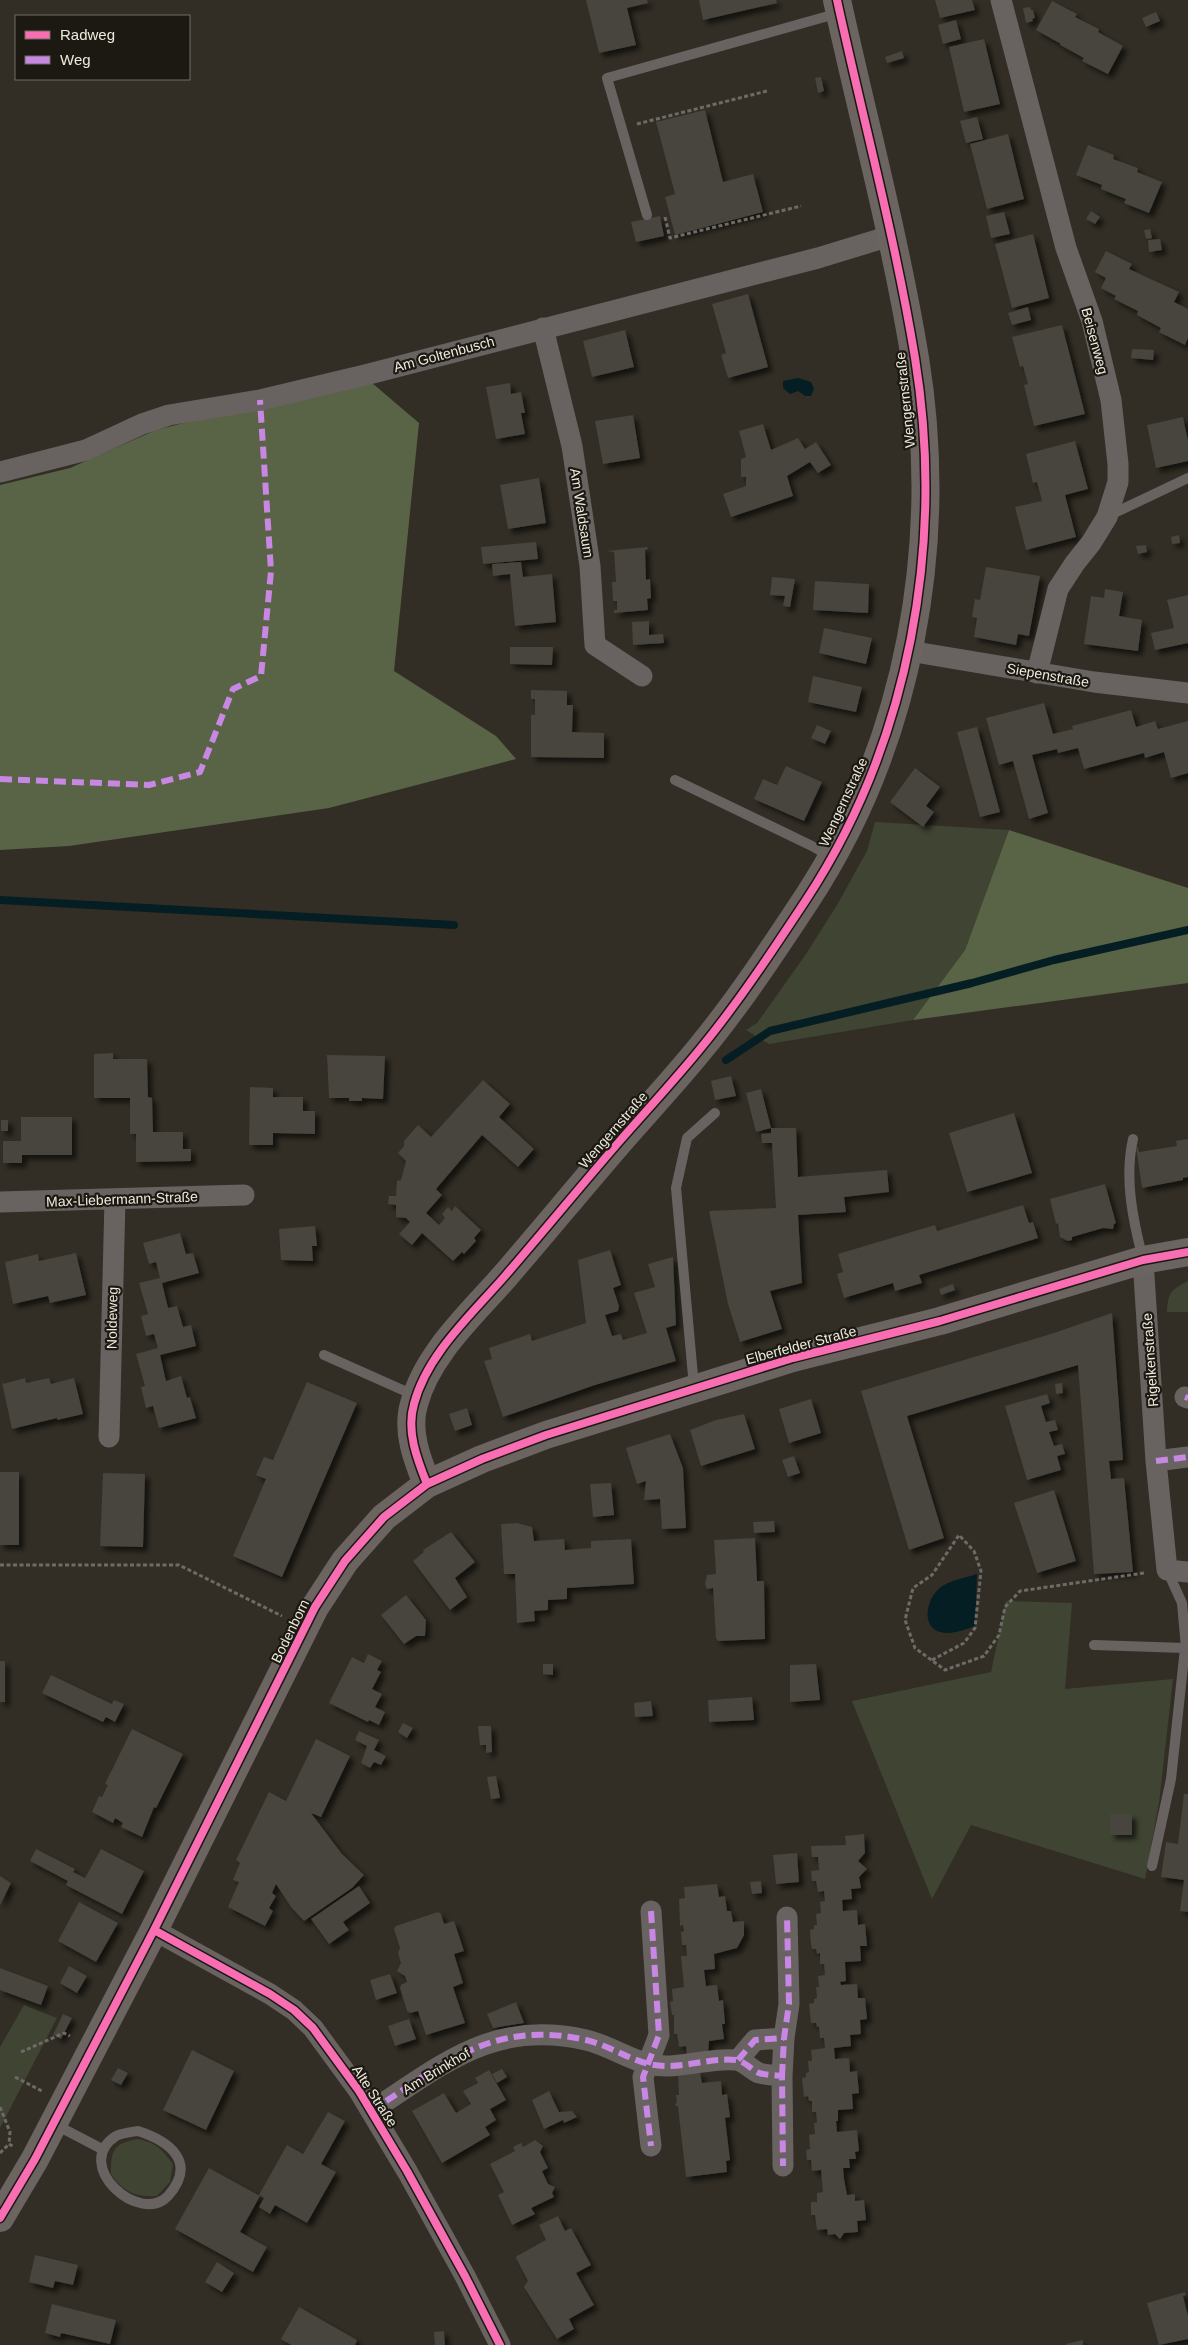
<svg xmlns="http://www.w3.org/2000/svg" width="1188" height="2345" viewBox="0 0 1188 2345" font-family="Helvetica,sans-serif">
  <style>
    .green { fill: #3f4532 }
    .forest { fill: #596346 }
    .water { fill: #041e23 }
    .lines { fill: none; stroke-linecap: round; stroke-linejoin: round }
    .stream { stroke: #041e23; stroke-width: 8 }
    .building { fill: #47443d; filter: url(#shadow) }
    .path { stroke: #6e6a68; stroke-width: 3; stroke-dasharray: 4 2.5; stroke-linecap: butt }
    .service { stroke: #686361; stroke-width: 10 }
    .minor { stroke: #686361; stroke-width: 21 }
    .secondary { stroke: #6b6461; stroke-width: 28 }
    .quiet { stroke: #c787e3; stroke-width: 6; stroke-dasharray: 12 6; stroke-linecap: butt }
    .cycleway-casing { stroke: #1b1911; stroke-width: 11 }
    .cycleway { stroke: #f96db3; stroke-width: 8 }
    .labels { text-anchor: middle; dominant-baseline: central; stroke-width: 4.5; stroke-linejoin: round; paint-order: stroke }
    .street-label { font-size: 14px; fill: #ede9de; stroke: #1b1911 }
  </style>
  <defs>
    <filter id="shadow"><feDropShadow dx="4.5" dy="4.5" stdDeviation="2.5" flood-color="#0009"/></filter>
  </defs>
  <rect width="100%" height="100%" fill="#322e25"/>
  <!-- green -->
  <path class="green" d="M875 822 1009 830 965 950 913 1020 769 1044 746 1030 757 1023 804 957 837 905 867 851Z
    M1188 1281V1312H1167C1168 1292 1171 1290 1188 1281Z
    M1006 1601 1072 1603 1065 1689 1173 1679 1159 1803 1145 1879 971 1825 932 1899 852 1701 991 1672Z
    M24 2005 57 2018 0 2128V2047Z
    M137 2139C155 2142 162 2149 173 2164L170 2182 157 2196C136 2198 122 2191 111 2174 111 2150 113 2144 137 2139Z"/>
  <!-- forest -->
  <path class="forest" d="M365 377 419 423 394 671 496 736 516 759 329 808 69 846 0 850V485L70 468 156 430Z
    M1009 830 1188 888V983L913 1020 965 950Z"/>
  <!-- water -->
  <path class="water" d="M798 378 811 382 814 389 811 396H805L798 391 790 394 783 388V381Z
    M977 1574 975 1626C964 1630 951 1635 940 1632 920 1626 927 1597 941 1587 951 1580 965 1578 977 1574Z"/>
  <g class="lines">
    <!-- stream -->
    <path class="stream" d="M0 900 454 925
      M726 1060 770 1031 972 983 1054 960 1188 930"/>
  </g>
  <!-- building -->
  <path class="building" d="M586 0H647L648 3 627 8 636 45 599 53Z
    M699 0H776L777 3 703 20Z
    M935 0H972L975 10 940 18Z
    M1052 1 1077 14 1075 17 1099 29 1098 32 1123 46 1108 74 1082 61 1084 58 1060 45 1061 44 1036 30Z
    M1030 7 1031 10H1033L1035 18 1032 19 1033 21 1026 23 1023 8Z
    M1156 12 1160 21 1146 27 1142 18Z
    M956 20 961 39 943 44 938 25Z
    M984 39 1000 104 964 112 949 47Z
    M902 51 904 58 887 63 885 57Z
    M821 77 824 91 818 93 815 78Z
    M705 110 723 182 753 174 763 212 675 235 665 197 675 194 656 122Z
    M977 117 983 139 966 143 960 121Z
    M1008 134 1024 199 987 209 970 144Z
    M1088 145 1114 155 1113 159 1138 168 1137 172 1162 182 1149 213 1124 203 1126 199 1101 189 1102 185 1076 175Z
    M1091 211 1100 217 1095 224 1086 219Z
    M1004 212 1010 234 991 238 986 216Z
    M660 216 664 236 636 242 631 222Z
    M1150 229 1152 238 1146 239 1144 230Z
    M1033 234 1049 298 1012 308 995 244Z
    M1160 239 1162 250 1149 252 1148 240Z
    M1106 251 1132 264 1129 269 1179 292 1174 302 1188 309V338L1185 345 1159 332 1161 328 1137 315 1138 311 1114 299 1116 296 1101 288 1106 278 1095 272Z
    M748 294 768 367 728 378 721 355 726 353 712 304Z
    M1028 307 1031 320 1012 325 1008 313Z
    M1062 325 1085 414 1034 426 1024 385 1028 384 1023 366 1020 367 1012 337Z
    M625 330 634 367 592 377 583 341Z
    M1132 349 1154 350 1153 360 1131 358Z
    M510 383 511 394 521 392 525 413H521L525 434 496 439 486 387Z
    M633 415 640 458 603 464 595 421Z
    M1183 417 1188 441V461L1156 468 1147 425Z
    M763 424 771 450 798 438 805 449 816 442 831 465 818 473 810 462 787 476 793 496 731 517 723 494 746 486V477H741V459L746 457 739 431Z
    M1075 441 1088 489 1065 495 1076 537 1026 550 1015 507 1042 501 1037 482 1033 483 1026 454Z
    M539 478 546 523 508 529 500 485Z
    M1179 535 1180 543 1172 544 1171 537Z
    M536 542 538 559 483 564 481 547Z
    M1146 545 1147 552 1138 554 1136 546Z
    M647 547 648 549 645 550 646 580 650 579 651 598 647 599 648 610 614 613V610H617V601H613L612 582H616L614 552 607 551Z
    M521 562 523 577 552 574 556 622 515 626 510 574 493 576 492 564Z
    M986 567 1040 576 1029 636 1018 634 1016 645 974 637 977 618 972 617 975 599 980 600Z
    M772 577 795 579 790 607 783 606 785 596 770 595Z
    M815 581 869 584 868 613 813 610Z
    M1105 589 1123 592 1119 616 1142 620 1138 651 1084 644 1091 596 1104 598Z
    M1188 595V643L1155 650 1151 633 1174 628 1167 600Z
    M649 621V635L663 634 664 643 633 645 632 622Z
    M824 628 872 638 866 664 819 653Z
    M510 647H553L552 665 510 664Z
    M813 676 862 687 856 712 808 702Z
    M531 690 567 691V705H573L572 732 604 733V758L531 757V715H535V699H531Z
    M1044 703 1053 734 1073 729 1072 726 1131 710 1136 727 1155 721 1158 729 1188 721V773L1171 778 1164 752 1145 758 1144 753 1084 769 1078 748 1058 753 1057 749 1032 755 1048 813 1029 819 1013 761 999 765 986 718Z
    M817 725 831 731 825 744 811 738Z
    M977 727 1000 812 980 817 957 732Z
    M786 766 822 782 804 821 754 799 763 779 777 785Z
    M915 768 940 787 926 806 934 812 923 827 890 802Z
    M113 1053V1059H147L148 1097 152 1098 153 1132H183V1149H191V1161L136 1162V1134H130V1098H94V1054Z
    M327 1055 385 1056 383 1099 362 1098V1101H349V1098H329Z
    M731 1076 736 1096 715 1100 711 1081Z
    M483 1080 510 1104 499 1117 534 1149 518 1167 482 1135 436 1189 442 1195 426 1213 439 1225 445 1218 442 1214 448 1207 452 1211 455 1206 481 1230 474 1238 476 1241 464 1254 462 1252 453 1261 422 1233 412 1245 399 1234 410 1222 406 1218 396 1217V1205L388 1204 389 1196H396L397 1181 401 1180 406 1161 398 1153 404 1146V1141L418 1125 431 1137Z
    M250 1087 273 1088V1097H303V1111H315V1134L273 1133V1145H249Z
    M761 1089 771 1128 756 1132 746 1093Z
    M1014 1113 1032 1173 967 1192 949 1133Z
    M21 1117H72V1155H22V1163H3V1141H21Z
    M1 1120H8V1131H1Z
    M771 1128H796L798 1177 887 1170 889 1192 844 1197 846 1212 798 1215 802 1283 770 1291 782 1329 740 1342 728 1304 709 1211 776 1208 772 1143H762L761 1134 771 1133Z
    M1188 1139V1177L1183 1178V1180L1142 1188 1136 1147H1138L1139 1152 1177 1146 1176 1141Z
    M1105 1184 1116 1223 1114 1224 1113 1229 1103 1228 1072 1237V1240L1068 1241 1060 1237 1058 1223 1056 1224 1050 1199Z
    M1023 1205 1029 1223 1033 1222 1038 1238 919 1275 922 1283 895 1291 893 1283 844 1298 837 1274 843 1272 838 1254 935 1225 937 1231Z
    M315 1226 317 1246H312L313 1261 281 1260 279 1229Z
    M180 1233 186 1254 193 1253 199 1273 162 1283 168 1308 177 1306 183 1327 191 1325 196 1346 160 1355 166 1381 181 1376 187 1398 190 1397 196 1418 159 1428 153 1406 146 1408 141 1387 145 1386 136 1354 158 1348 154 1334 146 1336 141 1316 148 1314 139 1283 160 1278 156 1262 149 1264 143 1243Z
    M610 1250 621 1285 613 1288 619 1306 618 1311 605 1315 612 1336 621 1334 623 1340 647 1333 634 1293 655 1287 648 1264 673 1257 676 1325 666 1328 676 1361 595 1385 503 1417 484 1361 492 1359 489 1348 530 1334 532 1341 586 1323 578 1260Z
    M76 1253 86 1295 50 1303 48 1296 13 1304 5 1262 38 1254 39 1261Z
    M953 1284 955 1290 941 1295 939 1289Z
    M1112 1313 1123 1460 1109 1461 1111 1479 1124 1478 1133 1572 1094 1574 1078 1365 907 1416 944 1538 909 1550 861 1391 1054 1333Z
    M1 1378 3 1384 25 1378 26 1383 49 1378 51 1384 74 1378 83 1414 57 1420V1418L12 1429Z
    M307 1382 357 1403 282 1577 233 1556 266 1479 256 1475 264 1457 273 1460Z
    M1062 1383 1063 1393 1056 1394 1055 1384Z
    M1047 1394 1050 1403 1041 1406 1046 1422 1055 1420 1058 1430 1049 1432 1054 1446 1062 1444 1065 1454 1057 1456 1061 1470 1027 1480 1005 1406Z
    M811 1399 821 1433 789 1443 779 1409Z
    M467 1408 472 1425 455 1431 449 1414Z
    M744 1414 755 1449 701 1466 690 1430 716 1420Z
    M670 1434 683 1468 686 1528 662 1529 660 1499 644 1500 646 1481 637 1484 626 1448Z
    M794 1456 800 1473 788 1477 782 1460Z
    M0 1472H19V1545H0Z
    M103 1473 145 1474 143 1547 100 1546Z
    M611 1483 614 1515 593 1517 590 1484Z
    M1054 1490 1076 1561 1037 1573 1014 1503Z
    M774 1521 775 1532 754 1533 753 1522Z
    M517 1523 532 1527 534 1541 564 1539 565 1550 591 1548V1541L631 1539 634 1584 567 1588V1599L548 1600V1610L534 1611 535 1621 517 1623 515 1574H504L501 1524Z
    M451 1532 475 1562 455 1578 467 1597 450 1610 413 1561 424 1552 423 1550Z
    M755 1538 757 1581H764L765 1639 718 1641 716 1638 713 1588 707 1589 705 1584 707 1575 716 1574 714 1540Z
    M406 1595 426 1620 425 1636H416L404 1644 381 1615Z
    M368 1654 382 1661 377 1670 381 1672 372 1689 382 1694 375 1707 385 1712 379 1725 369 1720 368 1722 329 1703 352 1657 364 1663Z
    M0 1661H5V1702H0Z
    M543 1664H553V1675L543 1674Z
    M816 1664 820 1700 790 1702V1665Z
    M51 1675 112 1704 114 1700 124 1704 115 1722 106 1717 103 1722 42 1693Z
    M752 1697 754 1720 709 1722 708 1700Z
    M651 1701 653 1716 635 1717 634 1703Z
    M403 1723 413 1728 407 1738 398 1732Z
    M478 1726H491L492 1752 486 1753V1745H480Z
    M132 1729 183 1754 156 1808 154 1807 142 1837 121 1827 123 1823 115 1818 113 1823 92 1812 99 1796 102 1797 108 1785 105 1784Z
    M359 1731 379 1740 374 1750 386 1756 381 1765 374 1762 370 1768 361 1763 367 1746 355 1740Z
    M316 1739 350 1756 321 1817 311 1813 342 1854 364 1875 352 1888 304 1921 291 1907 276 1884 272 1893 276 1896 269 1908 273 1911 265 1926 228 1907 239 1882 233 1880 240 1863 236 1860 269 1792 286 1801Z
    M496 1776 500 1798 491 1799 487 1777Z
    M1184 1794H1188V1912L1180 1911 1184 1880 1161 1877 1166 1842 1178 1844Z
    M1110 1814H1132V1835H1110Z
    M864 1834 865 1853 858 1861 867 1869 859 1877 861 1888 851 1889 852 1899 842 1900 843 1911 857 1910 858 1925 865 1924 867 1946H860L861 1961 845 1962 846 1981 840 1982 841 1985 857 1984 858 1998H865L867 2019 860 2020 861 2034 850 2035 851 2046 834 2048 835 2059 849 2058 850 2072 857 2071 859 2093 852 2094 853 2109 838 2110V2121H836L837 2132 857 2130 859 2151 855 2152 856 2159H849L850 2168H843L844 2179 847 2195 855 2194V2201L864 2200 866 2220 857 2221 858 2232 844 2233 840 2239 835 2234 828 2235 827 2229 817 2230 815 2215H811V2202H817V2193L823 2192 821 2170 812 2171 811 2160H807L806 2150 810 2149 809 2135 815 2134 814 2123H817L816 2112H812V2101H809L808 2096 804 2097 802 2078 806 2077V2073L809 2072 808 2061H812L811 2050 825 2048 824 2038H820L819 2027H817L816 2023H811L809 2004 814 2003V1999L817 1998 816 1987H819L818 1976 825 1975 824 1964H820V1953L817 1954 816 1949H812L811 1944 810 1930 814 1929V1925H817L816 1914 821 1913 820 1902 825 1901 824 1891 818 1892 816 1881H812L811 1871 819 1870 818 1857H812L811 1846 846 1845 845 1836Z
    M36 1849 75 1869 73 1872 85 1878 101 1849 144 1871 122 1914 66 1885 68 1881 30 1861Z
    M797 1853 799 1882 776 1884 773 1855Z
    M0 1876 11 1883 0 1905Z
    M761 1881 762 1893 752 1894 750 1882Z
    M717 1884 719 1897 725 1896 727 1911H731L733 1922 744 1921V1935L737 1948 714 1954 715 1969 704 1970 706 1986 717 1985 719 2001 723 2000 725 2024H722L724 2039 709 2041 708 2054 687 2057 686 2046 679 2047 677 2034H674V2015H672L670 2002 673 2001 672 1989 684 1987 681 1956H687L686 1945H682L681 1932 684 1931 683 1925 680 1926 679 1899 685 1898 684 1887Z
    M359 1886 370 1903 343 1922 349 1930 329 1944 311 1919Z
    M79 1902 118 1923 96 1962 58 1941Z
    M438 1912 441 1914 444 1924 454 1921 464 1951 454 1954 463 1983 453 1987 465 2023 426 2035 418 2011 410 2013 407 2011 400 1988 401 1985 407 1982 405 1976 397 1971 401 1963 398 1953 400 1948 394 1929 396 1926Z
    M69 1966 87 1976 77 1993 60 1983Z
    M0 1968 48 1986 41 2005 0 1990Z
    M390 1974 397 1993 376 2000 370 1980Z
    M516 2002 524 2023 493 2028 487 2014Z
    M63 2014 72 2018 61 2039 53 2035Z
    M409 2019 416 2039 395 2046 388 2026Z
    M192 2050 234 2071 206 2130 163 2110Z
    M118 2068 128 2073 121 2085 111 2080Z
    M502 2069 507 2077 497 2083 492 2074Z
    M489 2070 506 2100 490 2109 496 2120 485 2127 490 2135 442 2163 412 2111 444 2093 456 2113 471 2104 463 2091 478 2083 475 2078Z
    M700 2072 702 2083 721 2081 722 2095 727 2094 730 2117 725 2118 730 2160 726 2161 727 2172 686 2177 678 2107 675 2105 677 2102 676 2095H679L678 2074Z
    M549 2091 559 2112 572 2111 577 2117 564 2123 563 2120 544 2129 532 2100Z
    M328 2112 345 2121 321 2164 336 2172 307 2223 275 2205 270 2214 259 2207 264 2198 259 2195 287 2145 303 2154Z
    M535 2140 543 2146 540 2152 548 2168 542 2171 548 2184 555 2187 552 2193 554 2197 531 2208 535 2214 512 2225 498 2195 504 2192 490 2164 515 2151 513 2147 521 2143 523 2147Z
    M209 2168 260 2196 240 2232 267 2247 253 2272 175 2229Z
    M558 2216 565 2231 571 2228 591 2265 576 2273 594 2305 569 2319 574 2329 557 2339 524 2287 528 2281 516 2258 517 2256 546 2240 539 2225Z
    M35 2255 78 2265 73 2285 55 2281 53 2288 29 2282Z
    M217 2262 234 2273 222 2292 205 2282Z
    M1185 2292 1186 2295 1183 2296 1188 2316V2339L1159 2345 1147 2303Z
    M52 2304 116 2320 110 2344 61 2333 60 2337 45 2333Z
    M299 2307 357 2340 355 2345H291L281 2339Z
    M444 2331 445 2345H435L434 2332Z
    M1083 2340V2345H1066V2344Z"/>
  <g class="lines">
    <!-- path -->
    <path class="path" d="M637 124 767 91
      M665 217 670 238 801 206
      M0 1565H179L282 1616
      M932 1660 964 1643 975 1628 981 1571 974 1551 959 1535 932 1575 913 1588 905 1620 915 1648 945 1670 984 1656 999 1635 1005 1607 1020 1591 1144 1573
      M21 2052 64 2033 70 2036
      M15 2077 42 2091
      M0 2107 10 2132 9 2144 14 2147
      M0 2153 9 2144"/>
    <!-- service -->
    <path class="service" d="M647 215 607 78 839 13
      M1108 516 1188 478
      M675 780 812 846 831 857
      M1133 1139C1124 1178 1133 1221 1143 1259
      M324 1355 416 1396
      M694 1387 676 1188 687 1138 715 1113
      M1167 1570 1182 1603 1186 1648
      M1094 1645 1185 1648
      M1152 1866 1171 1779 1185 1648 1188 1642
      M54 2124 102 2149
      M138 2131C169 2141 198 2162 168 2196 140 2226 71 2165 116 2136 121 2133 131 2132 138 2131Z"/>
    <!-- minor -->
    <path class="minor" d="M1001 0 1066 248 1092 321 1111 400 1118 464V482L1107 517 1091 543 1075 563 1058 589 1037 673
      M543 328 572 446 590 566 595 645 642 676
      M0 472 86 450 142 424 169 415 260 400 365 375 818 258 890 236
      M909 651 1094 682 1188 693
      M0 1202 244 1195
      M1143 1260 1156 1461 1167 1570 1188 1572
      M1185 1397 1188 1398
      M109 1437 115 1200
      M1156 1461 1188 1457
      M651 1911 659 2035 643 2077 651 2146
      M154 1930 270 1994 294 2010 313 2028 359 2091 407 2171 465 2276 500 2345
      M738 2060 755 2040 784 2038
      M782 2076 784 2038 789 2004 787 1917
      M371 2111C444 2064 493 2019 586 2040 608 2045 628 2059 649 2064 678 2071 708 2057 736 2060 744 2061 752 2070 759 2073 766 2075 775 2075 782 2076L783 2166"/>
    <!-- secondary -->
    <path class="secondary" d="M427 1484C417 1459 406 1431 414 1404 427 1354 472 1314 505 1276 543 1232 580 1187 618 1143 645 1112 674 1081 700 1049 738 1003 773 950 806 900 910 742 945 543 915 358 895 237 863 119 837 0
      M0 2218 35 2159 154 1930 315 1607 345 1561 384 1517 427 1484 482 1459 546 1435 793 1358 940 1321 1143 1260 1188 1252"/>
    <!-- quiet -->
    <path class="quiet" d="M0 779 149 785 200 772 233 689 261 676 271 571 260 400
      M1185 1397 1188 1398
      M1156 1461 1188 1457
      M651 1911 659 2035 643 2077 651 2146
      M738 2060 755 2040 784 2038
      M782 2076 784 2038 789 2004 787 1917
      M371 2111C444 2064 493 2019 586 2040 608 2045 628 2059 649 2064 678 2071 708 2057 736 2060 744 2061 752 2070 759 2073 766 2075 775 2075 782 2076L783 2166"/>
    <defs>
      <path id="cycleway" d="M427 1484C417 1459 406 1431 414 1404 427 1354 472 1314 505 1276 543 1232 580 1187 618 1143 645 1112 674 1081 700 1049 738 1003 773 950 806 900 910 742 945 543 915 358 895 237 863 119 837 0
        M154 1930 270 1994 294 2010 313 2028 359 2091 407 2171 465 2276 500 2345
        M0 2218 35 2159 154 1930 315 1607 345 1561 384 1517 427 1484 482 1459 546 1435 793 1358 940 1321 1143 1260 1188 1252"/>
    </defs>
    <!-- cycleway casing -->
    <use href="#cycleway" class="cycleway-casing"/>
    <!-- cycleway -->
    <use href="#cycleway" class="cycleway"/>
  </g>
  <g class="labels">
    <!-- street labels -->
    <g class="street-label">
      <text transform="translate(1095 341) rotate(75)">Beisenweg</text>
      <text transform="translate(444 354) rotate(-15)">Am Goltenbusch</text>
      <text transform="translate(905 400) rotate(-96)">Wengernstraße</text>
      <text transform="translate(582 513) rotate(81)">Am Waldsaum</text>
      <text transform="translate(1048 675) rotate(10)">Siepenstraße</text>
      <text transform="translate(843 802) rotate(-65)">Wengernstraße</text>
      <text transform="translate(613 1130) rotate(-49)">Wengernstraße</text>
      <text transform="translate(122 1199) rotate(-2)">Max-Liebermann-Straße</text>
      <text transform="translate(112 1318) rotate(-89)">Noldeweg</text>
      <text transform="translate(801 1345) rotate(-15)">Elberfelder Straße</text>
      <text transform="translate(1150 1360) rotate(-94)">Rigeikenstraße</text>
      <text transform="translate(290 1631) rotate(-64)">Bodenborn</text>
      <text transform="translate(436 2071) rotate(-31)">Am Brinkhof</text>
      <text transform="translate(375 2096) rotate(57)">Alte Straße</text>
    </g>
  </g>
  <!-- legend -->
  <rect x="15" y="15" width="175" height="65" fill="#1b1911" stroke="#6f6c63"/>
  <rect x="25" y="31" width="25" height="8" fill="#f96db3" stroke="#6f6c63"/>
  <text x="60" y="40" font-size="15" fill="#ede9de">Radweg</text>
  <rect x="25" y="56" width="25" height="8" fill="#c787e3" stroke="#6f6c63"/>
  <text x="60" y="65" font-size="15" fill="#ede9de">Weg</text>
</svg>
